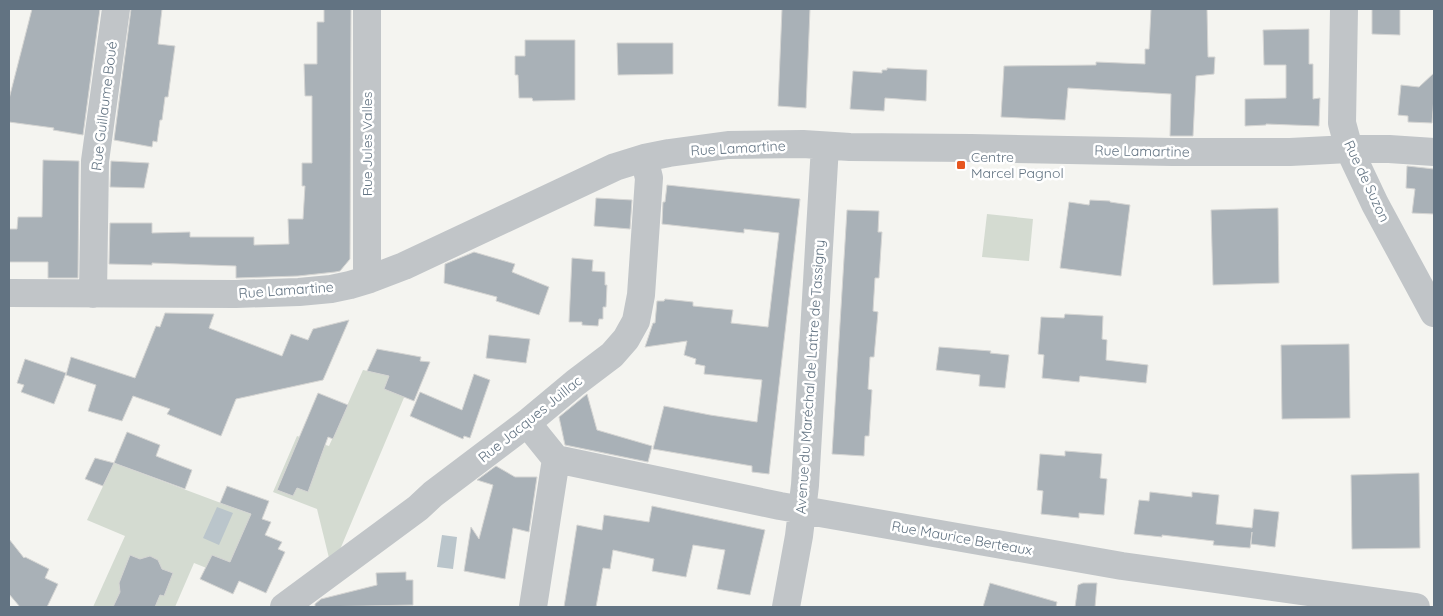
<svg xmlns="http://www.w3.org/2000/svg" width="1443" height="616" viewBox="0 0 1443 616" font-family="Quicksand,sans-serif">
  <style>
    .green { fill: #d4dbd1 }
    .water { fill: #bac5cb }
    .building { fill: #a9b1b7; stroke: #d5d5d3 }
    .lines { fill: none; stroke-linecap: round; stroke-linejoin: round }
    .minor { stroke: #c1c5c8; stroke-width: 28 }
    .poi-dot { fill: #e6551e; stroke: #fff; stroke-width: 2 }
    .labels { text-anchor: middle; dominant-baseline: central; stroke-width: 5; stroke-linejoin: round; paint-order: stroke }
    .street-label { font-size: 14px; fill: #627382; stroke: #fff }
    .poi-label { font-size: 14px; fill: #627382; stroke: #fff; text-anchor: start }
  </style>
  <rect width="100%" height="100%" fill="#f4f4f0"/>
  <!-- green -->
  <path class="green" d="M987 214 1033 219 1029 261 982 257Z
    M363 370 411 381 339 552 329 558 317 509 273 492 297 436 329 446Z
    M114 463 253 515 239 581 194 563 175 607H93L125 536 87 520Z"/>
  <!-- water -->
  <path class="water" d="M217 507 233 513 219 545 203 538Z
    M442 535 457 537 453 569 437 567Z"/>
  <!-- building -->
  <path class="building" d="M32 9H100L83 135 53 130 54 128 9 122V99Z
    M131 9H162L158 44 175 46 168 97H165L162 120H160L157 142 153 141 152 147 114 140Z
    M324 9H351L350 259 340 271 335 272 298 276 236 278V266L152 263V265L109 264 110 223H152V233L190 232V237H254V245L289 244 288 219H303L305 186H302V163H312V96H305L304 64H317V22H324Z
    M782 9H810L806 108 778 106Z
    M1151 9H1207L1208 57H1215L1214 74 1196 76 1193 136H1170L1171 94 1068 88 1065 120 1001 117 1004 66 1096 65V62L1145 64V49H1149Z
    M1372 9H1400V35L1372 34Z
    M1309 29V64H1313V99L1320 98 1319 126 1266 124V125L1245 126V99L1286 98V65H1264L1263 30Z
    M525 40H575V100L533 101 532 98H519L518 75H515V56H525Z
    M617 43H673V74L618 75Z
    M887 68 927 70 926 101 885 98 884 111 850 109 853 71 882 73V70H887Z
    M1434 73V97L1432 123 1408 122V116L1398 115 1401 85 1419 87Z
    M43 160 79 161 78 278H48V262H9V229H17L18 217H42Z
    M111 161 149 163 144 188 110 187Z
    M1407 166 1434 169V214L1412 213 1415 189 1406 188Z
    M667 185 800 199 769 474 752 472V466L653 449 664 406 710 415 757 422 762 380 704 374 705 366 695 364 696 359 684 355 687 341 645 347 653 323H655L657 301H664L665 299 693 302V306L733 310 731 323 768 327 779 233 744 229V233L662 224 663 202H665Z
    M596 198 632 200 630 229 594 226Z
    M1090 200 1110 201V202L1130 205 1121 276 1060 268 1069 202 1089 205Z
    M1278 208 1279 283 1213 285 1211 210Z
    M847 210 879 211 878 232H882L879 278H875L873 311 878 312 874 357H870L868 389 872 390 869 436H865L864 456 832 454Z
    M474 252 515 264 512 272 549 287 539 315 496 301 497 297 444 283 445 264Z
    M572 258 593 260 592 271 605 272V285H607L606 307H603V319H599L598 326 582 325V322H569Z
    M165 313 214 314 209 328 282 356 291 334 308 340 313 329 349 320 323 380 236 399 221 436 167 414 170 409 133 396 122 421 88 411 96 385 66 375 71 357 135 378 156 326 160 327Z
    M1065 314 1103 316 1102 339 1107 340 1106 360 1148 365 1146 383 1080 376 1079 382 1042 378 1044 355 1038 354 1041 317 1064 318Z
    M489 335 530 339 526 363 486 358Z
    M1349 344 1350 418 1282 419 1281 345Z
    M939 347 991 351 990 353 1009 355 1005 388 979 386 980 375 936 370Z
    M377 349 421 357 420 361 430 362 414 401 384 389 389 376 367 371Z
    M25 359 66 373 54 404 21 392 24 385 17 383Z
    M474 374 490 380 470 438 464 436 463 439 410 416 420 392 462 410Z
    M318 393 348 405 333 439 328 437 308 492 297 488 293 496 277 490Z
    M587 394 597 430 652 446 648 462 565 445 559 417Z
    M127 432 160 445 156 456 192 470 185 489 114 463Z
    M1065 451 1102 454 1100 478 1107 479 1104 515 1079 513V518L1041 514 1043 491 1037 490 1040 454 1065 456Z
    M95 458 114 463 103 486 85 479Z
    M496 466 515 477H537L529 532 513 528 505 579 464 571 471 527 479 539 493 485 477 480Z
    M1419 473 1420 548 1352 549 1351 475Z
    M227 486 269 501 262 519 271 522 265 535 282 542 278 549 285 552 266 593 239 581 233 594 200 579 212 555 230 562 251 514 220 503Z
    M1150 492 1192 497V492L1219 495 1216 524 1252 528 1254 509 1279 512 1275 547 1251 544 1252 532 1250 548 1213 545 1214 541 1162 535V537L1134 534 1139 500 1149 501Z
    M652 506 765 530 750 595 717 589 725 550 693 545 686 577 652 571 654 559 613 550 610 569 603 568 596 607H564L577 525 602 530 604 515 649 522Z
    M9 539 24 558 25 557 49 569 45 578 58 584 47 607H20L9 594Z
    M130 555 140 559 150 556 158 560 162 569 173 573 164 596 160 595 155 607H113L120 592 119 583Z
    M406 572V580H413V605L315 607V604L321 599 377 585 376 573Z
    M990 583 1057 602 1056 607H983Z
    M1083 583H1097L1095 607H1075L1078 585Z"/>
  <g class="lines">
    <!-- minor -->
    <path class="minor" d="M367 9V268L370 279
      M1344 9 1342 123 1349 149 1375 204 1434 313
      M9 293 236 294 299 292 331 289 350 285 370 279 404 266 615 167 644 158 669 153 728 145 803 144 850 147 971 148 1172 152H1290L1349 149H1389L1434 152
      M93 294 95 161 116 9
      M527 423 556 459 780 506 1122 566 1416 607
      M284 607 418 508 433 494 527 423 575 383 612 355 626 339 636 321 641 295 649 178 644 158
      M533 607 556 459
      M786 607 799 536 805 485 825 146"/>
  </g>
  <!-- markers -->
  <rect class="poi-dot" x="956" y="160" width="10" height="10" rx="2.5"/>
  <g class="labels">
    <!-- street labels -->
    <g class="street-label">
      <text transform="translate(104 106) rotate(-83)">Rue Guillaume Boué</text>
      <text transform="translate(367 144) rotate(-90)">Rue Jules Valles</text>
      <text transform="translate(738 148) rotate(-3)">Rue Lamartine</text>
      <text transform="translate(1142 151) rotate(1)">Rue Lamartine</text>
      <text transform="translate(1367 181) rotate(65)">Rue de Suzon</text>
      <text transform="translate(286 290) rotate(-4)">Rue Lamartine</text>
      <text transform="translate(810 377) rotate(-86)">Avenue du Maréchal de Lattre de Tassigny</text>
      <text transform="translate(530 419) rotate(-39)">Rue Jacques Juillac</text>
      <text transform="translate(962 538) rotate(10)">Rue Maurice Berteaux</text>
    </g>
    <!-- poi labels -->
    <g class="poi-label">
      <text x="971" y="157">Centre<tspan x="971" dy="16">Marcel Pagnol</tspan></text>
    </g>
  </g>
  <!-- border -->
  <rect width="1443" height="616" fill="none" stroke="#627382" stroke-width="20"/>
</svg>
